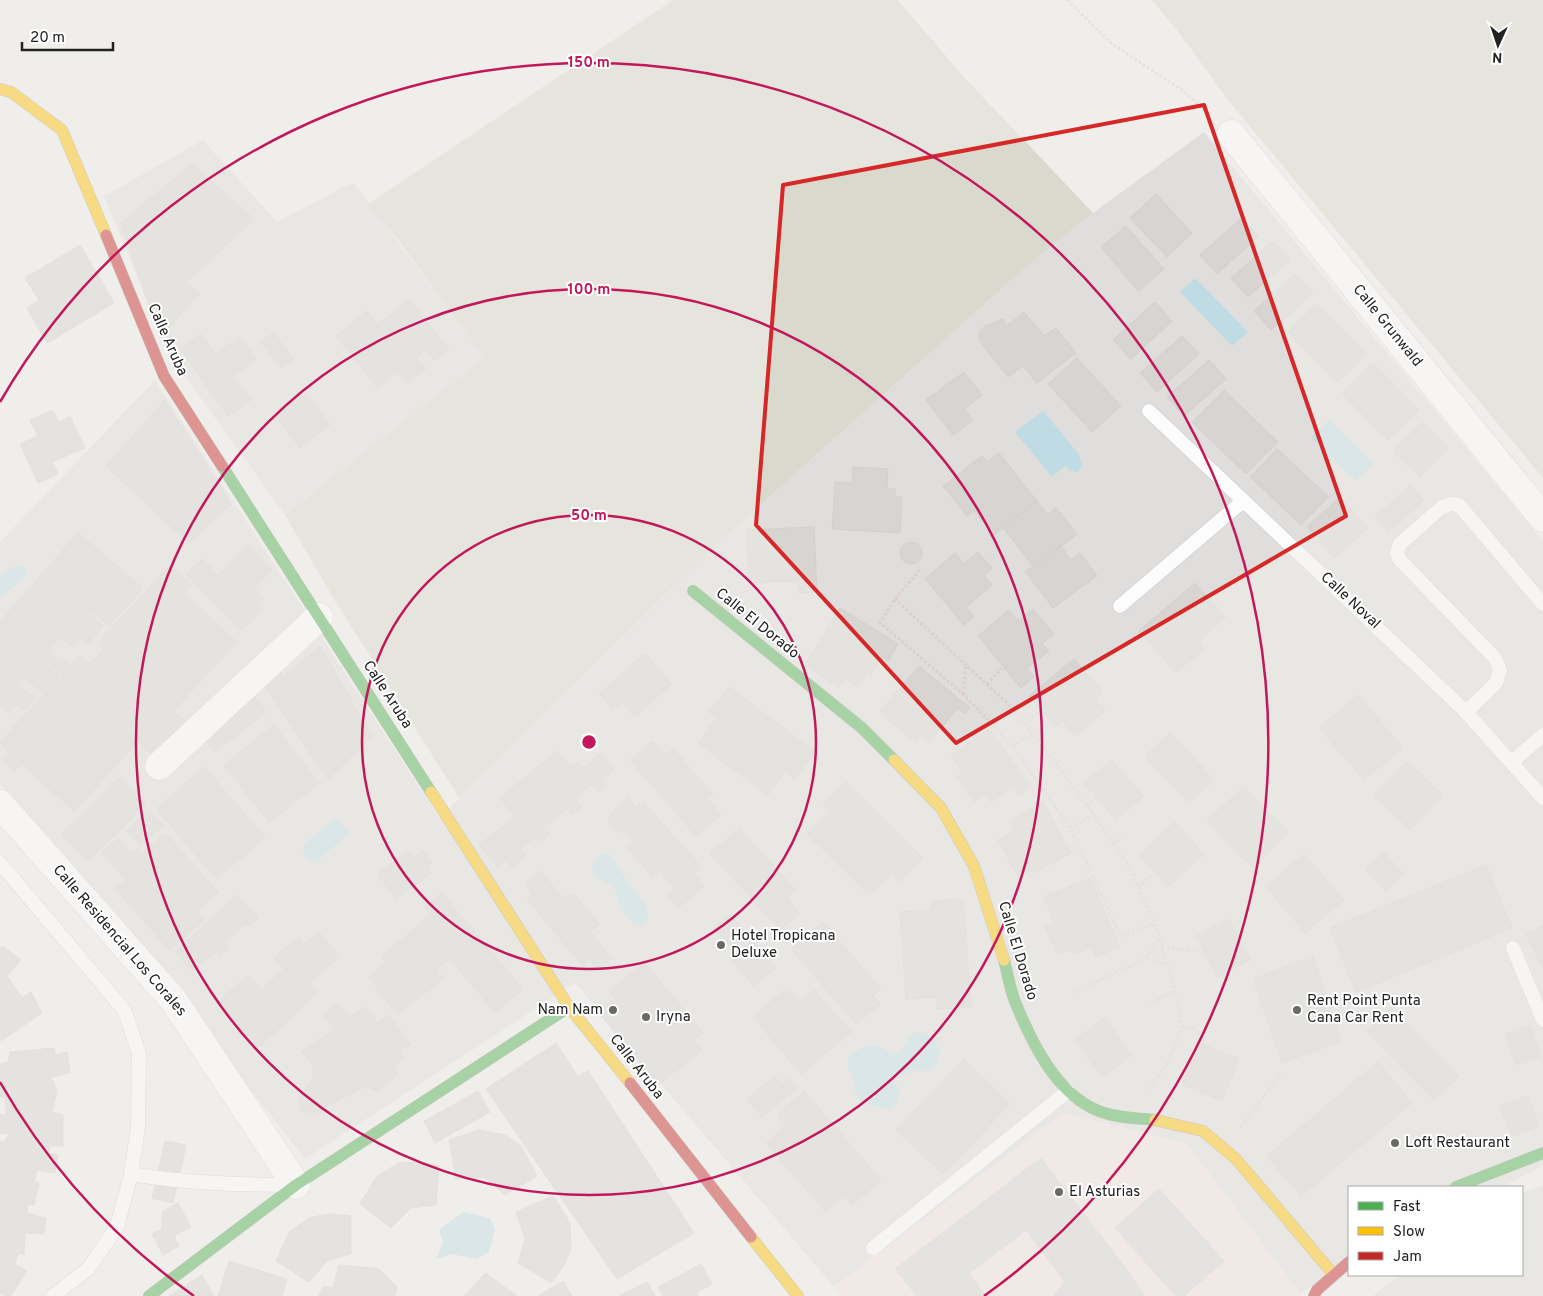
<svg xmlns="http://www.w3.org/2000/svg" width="1543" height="1296" viewBox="0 0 1543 1296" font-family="Overpass,sans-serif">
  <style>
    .residential { fill: #dfdedc }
    .commercial { fill: #f1e3e1 }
    .construction { fill: #d9d9cd }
    .water { fill: #bfdbe3 }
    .building { fill: #d7d4d2; stroke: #d3d0cc }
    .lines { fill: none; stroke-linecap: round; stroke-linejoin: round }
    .lane-casing { stroke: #c9c8c7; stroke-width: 15 }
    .street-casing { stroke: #c9c8c7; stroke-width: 29 }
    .fast-casing { stroke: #999a82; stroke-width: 12 }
    .slow-casing { stroke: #999a82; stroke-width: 12 }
    .jam-casing { stroke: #999a82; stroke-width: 12 }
    .path { stroke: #dccecd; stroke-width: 3; stroke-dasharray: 2.5 2.5; stroke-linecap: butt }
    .lane { stroke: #fdfcfc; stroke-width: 14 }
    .street { stroke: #fdfcfc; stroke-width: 28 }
    .fast { stroke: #4caf50; stroke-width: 11 }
    .slow { stroke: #ffc107; stroke-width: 11 }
    .jam { stroke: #c62828; stroke-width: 11 }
    .marked { fill: none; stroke: #d62828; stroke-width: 4; stroke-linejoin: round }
    .ring { fill: none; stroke: #c2185b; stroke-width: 2.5 }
    .poi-dot { fill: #6a6968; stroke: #fff; stroke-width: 2 }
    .labels { text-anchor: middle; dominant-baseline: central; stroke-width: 4; stroke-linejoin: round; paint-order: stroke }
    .street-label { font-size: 15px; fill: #222; stroke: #fff }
    .poi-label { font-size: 15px; fill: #222; stroke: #fff; text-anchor: start }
    .centre { fill: #c2185b; stroke: #fff; stroke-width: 2.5 }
    .ring-label { font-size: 15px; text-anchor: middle; font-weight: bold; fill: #c2185b; stroke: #fff; stroke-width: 4; stroke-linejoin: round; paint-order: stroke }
  </style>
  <rect width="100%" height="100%" fill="#f0eeeb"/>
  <!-- residential -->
  <path class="residential" d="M1204 132 1543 541V1166L1502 1187H1349V1267L1300 1293 1186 1143 1063 1113 834 1287 575 983 305 1159 86 882 0 784V542L155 380 439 818 719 542 1027 266 1093 213Z
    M203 140 277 222 353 182 485 358 285 515 169 354 104 196Z
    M1543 1186V1296H1373L1399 1275H1522V1193Z"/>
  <!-- commercial -->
  <path class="commercial" d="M1063 1113 1186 1143 1300 1293 1294 1296H840L834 1287Z"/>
  <!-- construction -->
  <path class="construction" d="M673 0H898L964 77 1093 213 1027 266 719 542 459 798 326 586 285 515 484 358 399 241 368 204Z
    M1152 0H1543V478L1231 104 1180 34Z"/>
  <!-- water -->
  <path class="water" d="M1195 278 1248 332 1232 346 1180 292Z
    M1043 411 1078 453 1082 465 1078 472 1071 471 1065 466 1052 477 1015 432Z
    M1329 420 1373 463 1356 481 1312 437Z
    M17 565 26 568 27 575 0 598V576Z
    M336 818 349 833 316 862 308 860 303 854 305 843Z
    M600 853 610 854C617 863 620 872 627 881 636 894 656 908 644 925 623 924 619 905 614 887L595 877 592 869Z
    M919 1032C932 1035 936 1040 940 1053L936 1064 929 1071H913L891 1080 900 1090 896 1105 890 1109C866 1106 851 1101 853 1074L848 1071V1058C855 1051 867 1043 878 1046 885 1048 889 1053 896 1054L907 1043 910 1034Z
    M463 1212 490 1218 495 1229 489 1252 477 1259 451 1254 436 1259 443 1242 439 1230Z"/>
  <!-- building -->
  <path class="building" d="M192 164 254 219 186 283 200 293 160 338 121 223Z
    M1156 194 1192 233 1167 257 1130 218Z
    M1242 218 1259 236 1217 274 1200 255Z
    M1126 226 1164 269 1138 291 1101 247Z
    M1273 241 1290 259 1248 297 1231 278Z
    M80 245 114 303 47 343 27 308 39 300 25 278Z
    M1295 274 1313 293 1271 330 1254 311Z
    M409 300 449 349 434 360 425 349 416 357 426 369 407 384 398 372 378 388 336 336 367 311 378 324Z
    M1155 302 1172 321 1131 359 1113 340Z
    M1317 304 1367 354 1337 383 1288 332Z
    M1024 312 1044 336 1056 328 1076 353 1037 383 1023 366 1008 377 979 340 980 332 984 327 1002 319 1007 326Z
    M273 333 294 358 281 368 261 342Z
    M201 334 216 354 240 337 256 359 233 376 251 400 228 416 180 349Z
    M1182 336 1199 354 1157 392 1140 373Z
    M1077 358 1121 406 1092 432 1048 384Z
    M1209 360 1226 379 1184 416 1167 397Z
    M1373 363 1419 410 1388 440 1342 393Z
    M964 372 982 395 964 409 973 420 953 435 926 400Z
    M1224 390 1278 442 1246 474 1192 422Z
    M306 393 330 425 300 448 275 416Z
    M165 400 231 504 189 543 106 466Z
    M53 410 59 422 70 416 85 448 52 462 58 474 38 483 20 444 38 436 30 420Z
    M1423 422 1449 448 1420 477 1393 451Z
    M1277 449 1329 497 1301 525 1250 477Z
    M999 453 1037 501 994 535 974 511 967 516 943 486 982 456 987 462Z
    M853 467 888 469 887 489H895V497H902L900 533 832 529 835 482 852 483Z
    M1410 485 1424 500 1389 532 1375 517Z
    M1340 497 1368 528 1335 558 1307 527Z
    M1037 501 1048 515 1056 508 1077 534 1034 567 1003 528Z
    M814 527 817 592 798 593V581L749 583 747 530Z
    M78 533 143 588 109 626 93 612 90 615 103 626 87 645 80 638 72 647 60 637 48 652 60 661 52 670 59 676 44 694 24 677 18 684 35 698 24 711 16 705 9 713 0 705V622Z
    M900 553a11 11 0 1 1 22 0a11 11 0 1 1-22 0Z
    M248 545 272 570 254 589 264 599 258 604 263 610 241 631 186 574 202 559 218 575Z
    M1061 546 1071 560 1080 553 1097 576 1053 608 1025 571 1034 567Z
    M978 552 992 568 984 575 992 585 966 607 974 617 964 625 925 579 955 553 964 564Z
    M170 565 192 585 184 593 237 642 173 711 184 721 152 755 138 742 74 811 21 763 14 771 2 760 9 753 0 742 63 675 55 668 64 659 71 665 80 655 89 664 104 649 98 643Z
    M1195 583 1226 617 1200 640 1204 649 1176 673 1139 631Z
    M840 608 898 644 888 661 882 657 871 675 867 672 858 687 845 678 839 687 805 665Z
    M1033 609 1054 634 1042 643 1049 651 1027 668 1034 677 1021 688 978 636 1009 610 1019 621Z
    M320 646 372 736 328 779 262 683 278 669 284 677Z
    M645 653 672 684 635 717 622 702 613 710 599 694Z
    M1074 659 1103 693 1096 699 1105 711 1075 736 1062 720 1055 727 1029 696Z
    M919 666 970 708 965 714 958 708 930 741 922 735 916 742 879 712Z
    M729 687 815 752 795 779 785 771 768 795 698 743 717 718 709 712Z
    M252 693 266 712 215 752 200 733Z
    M1358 695 1403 748 1364 780 1319 728Z
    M274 725 319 783 269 822 224 765Z
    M989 729 1031 787 1019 796 1012 787 991 802 985 794 974 802 956 777 963 772 951 755Z
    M1170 733 1214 780 1189 803 1145 756Z
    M652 741 665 755 673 749 713 794 707 799 721 815 696 836 630 760Z
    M557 751 571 767 579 762 584 768 601 753 614 769 601 781 605 786 598 792 593 784 575 798 582 807 572 815 567 809 544 828 550 835 539 844 534 838 520 849 526 856 512 867 506 860 498 867 479 845 515 816 500 798Z
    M1112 760 1144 796 1116 820 1084 783Z
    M1407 761 1443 795 1410 829 1374 795Z
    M204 767 265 837 217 879 156 809Z
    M120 777 146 805 88 861 62 834Z
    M846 782 923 858 899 882 891 874 869 895 807 834 830 811 823 805Z
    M1243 787 1289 832 1253 868 1207 821Z
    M628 797 636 807 643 801 701 867 694 874 704 886 678 908 667 895 675 888 660 871 653 877 627 848 633 840 623 829 618 833 608 822 612 811Z
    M1043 802 1071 853 1034 873 1031 870 1018 876 998 840 1014 831 1009 821Z
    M149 810 163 825 141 846 127 831Z
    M1175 822 1204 854 1168 887 1139 855Z
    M739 828 796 890 787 898 800 913 781 930 710 854Z
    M165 833 218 892 196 912 204 920 170 950 115 889 126 880 102 853 118 839 132 853 137 849 142 854Z
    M408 851 414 858 423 851 432 863 427 867 432 873 396 899 378 874Z
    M1384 853 1404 874 1386 891 1366 870Z
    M1304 854 1344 900 1305 933 1266 887Z
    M1486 865 1512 928 1356 992 1330 928Z
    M540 871 564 899 573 893 600 924 590 932 612 958 598 970 589 959 582 965 527 899 533 894 525 884Z
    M1090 878 1120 947 1095 957 1091 947 1074 954 1071 949 1057 955 1045 927 1055 923 1044 897Z
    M442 893 523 989 495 1012 450 959 436 970 444 979 397 1013 377 991 378 988 369 977 386 963 381 957 430 915 424 907Z
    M237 895 258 918 250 925H244L224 943 229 949 220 956 216 951 193 971 175 952Z
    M963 899 971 1007 937 1009 936 997 906 999 900 912 932 910 931 901Z
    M730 914 776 967 754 986 732 961 736 953 714 928Z
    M1229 919 1250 960 1217 977 1196 936Z
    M823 922 881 989 873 995 880 1004 856 1024 791 949Z
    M1543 926V969L1526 934Z
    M319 932 340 957 308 983 291 963 284 969 274 957 299 937 304 944Z
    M3 946 21 960 7 976 22 998 31 992 42 1013 1 1041 0 949Z
    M1313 956 1341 1041 1282 1063 1253 979Z
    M291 963 318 992 259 1047 218 1002 248 975 262 990Z
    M645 963 703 1033 694 1040 702 1050 658 1085 598 1012 616 998 610 991Z
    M787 988 800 1001 814 990 851 1032 801 1074 753 1017Z
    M338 1004 349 1017 367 1007 377 1023 389 1015 410 1044 400 1052 403 1057 393 1067 398 1074 377 1091 368 1087 359 1089 314 1113 302 1111 299 1097 313 1079 314 1067 302 1052 335 1028 323 1015Z
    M1391 1007 1459 1076 1434 1100 1366 1031Z
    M1105 1018 1132 1055 1102 1077 1075 1040Z
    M1530 1025 1541 1056 1516 1065 1505 1034Z
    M1199 1042 1239 1059 1222 1101 1182 1084Z
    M556 1043 578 1077 588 1071 694 1233 617 1279 486 1089Z
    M54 1048 55 1055 67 1052 70 1073 51 1077 57 1091 52 1112 63 1115V1146H50L48 1153 58 1155 55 1173 37 1170 34 1182 39 1183 34 1205 28 1204 27 1213 46 1218 44 1234 25 1233 24 1255 19 1253 14 1264 27 1271 11 1296H5L0 1293V1141L5 1142 9 1134 0 1133V1114L6 1115V1098L0 1097V1064L8 1062 10 1052Z
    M964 1059 1010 1104 943 1174 896 1130Z
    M1378 1062 1412 1103 1301 1196 1267 1156Z
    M775 1076 781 1084 789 1078 797 1088 762 1117 747 1099Z
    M478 1091 490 1112 435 1143 424 1121Z
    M804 1091 881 1180 852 1205 843 1196 825 1211 766 1143 786 1125 777 1115Z
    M1528 1096 1539 1126 1512 1136 1500 1106Z
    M479 1130 505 1135 521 1146 537 1176 505 1195 484 1177 456 1179 449 1140Z
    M165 1141 186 1145 173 1203 152 1198Z
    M1041 1158 1122 1264 1079 1296H1075L1026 1230 969 1273 985 1296H917L895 1269Z
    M419 1162 439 1166 436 1205 411 1208 391 1228 360 1204 377 1176 399 1163Z
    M1159 1189 1224 1261 1184 1296H1176L1115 1228Z
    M553 1196 570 1223 571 1249 563 1267 551 1283 518 1263 525 1239 516 1212Z
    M178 1203 191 1227 174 1236 179 1246 163 1255 152 1234 162 1229V1212Z
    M331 1214 351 1216V1254L327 1261 309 1282 276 1261 289 1232 311 1217Z
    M229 1261 287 1279 282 1296H218Z
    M701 1264 712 1284 696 1293 698 1296H663L658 1287Z
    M1122 1264 1145 1296H1079Z
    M339 1265 379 1269 397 1287 395 1296H319L323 1287 333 1288Z
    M485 1273 517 1296H463L466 1295Z
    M202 1275 214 1296H169Z
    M563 1281 572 1296H538Z
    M647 1282 655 1296H619Z
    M1065 1282 1075 1296H1054Z"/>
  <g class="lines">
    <defs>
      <path id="lane" d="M1149 411 1466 712 1543 798
        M1120 606 1243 501
        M1466 712 1496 683 1500 670 1495 658 1399 559 1397 552 1400 544 1442 507 1451 504 1459 505 1543 604
        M1512 762 1543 735
        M0 863 124 1010 139 1053 138 1128 131 1174 117 1227 88 1269 53 1296
        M1513 948 1543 1020
        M131 1174C184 1183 236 1185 290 1185
        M873 1248 1068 1091"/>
      <path id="street" d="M1231 134 1543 518
        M159 766 319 617
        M0 804 174 1001 296 1185"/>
      <path id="fast" d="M222 466 431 792
        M693 591 862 728 894 760
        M1004 960C1008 974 1010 991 1016 1004 1032 1043 1057 1095 1099 1111 1116 1118 1137 1118 1155 1120
        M1456 1187 1543 1153
        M149 1296 296 1185 569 1007"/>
      <path id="slow" d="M0 89 11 92 62 130 106 235
        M894 760 941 808 974 866 1004 960
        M431 792 569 1007 630 1083
        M1155 1120 1203 1131 1236 1159 1334 1275
        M751 1237 798 1296"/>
      <path id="jam" d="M106 235 164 376 222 466
        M630 1083 751 1237
        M1314 1296 1317 1290 1349 1262"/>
    </defs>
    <!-- lane casing -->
    <use href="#lane" class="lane-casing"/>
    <!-- street casing -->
    <use href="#street" class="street-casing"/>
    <!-- fast casing -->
    <use href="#fast" class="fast-casing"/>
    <!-- slow casing -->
    <use href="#slow" class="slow-casing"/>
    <!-- jam casing -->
    <use href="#jam" class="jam-casing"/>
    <!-- path -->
    <path class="path" d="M1067 0 1112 44 1181 89 1210 115
      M920 570 895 599 880 623 963 694 1013 746 1070 828 1121 937 1155 923
      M895 599 1010 706 1060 768 1126 861 1155 923 1175 991 1182 1027 1168 1062 1148 1091
      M987 684 1002 668
      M963 694 966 665
      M1025 725 1039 710
      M1013 746 1032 733
      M1087 806 1098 797
      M1070 828 1093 815
      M1113 844 1126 835
      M1138 887 1152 876
      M1162 947 1213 953
      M1147 958 1159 938
      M1074 992 1147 958 1166 964
      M1148 1004 1175 991
      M1182 1027 1197 1029
      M1241 1127 1281 1073"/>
    <!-- lane -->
    <use href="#lane" class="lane"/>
    <!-- street -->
    <use href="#street" class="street"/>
    <!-- fast -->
    <use href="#fast" class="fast"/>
    <!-- slow -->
    <use href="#slow" class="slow"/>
    <!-- jam -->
    <use href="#jam" class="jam"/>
  </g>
  <!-- marked area -->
  <path d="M0 0H1543V1296H0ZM1204 105 1346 516 956 743 756 525 783 185Z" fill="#f0eeeb" fill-opacity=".55" fill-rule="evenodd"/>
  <path class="marked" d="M1204 105 1346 516 956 743 756 525 783 185Z"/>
  <!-- distance rings -->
  <g class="ring">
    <circle cx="589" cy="742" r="227"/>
    <circle cx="589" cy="742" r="453"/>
    <path d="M194 1296A680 680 0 0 1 0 1082M0 402A680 680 0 1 1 984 1296"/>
  </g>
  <!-- markers -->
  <g class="poi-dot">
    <circle cx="721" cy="945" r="5"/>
    <circle cx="613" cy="1010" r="5"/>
    <circle cx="1297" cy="1010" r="5"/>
    <circle cx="646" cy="1017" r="5"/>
    <circle cx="1395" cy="1143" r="5"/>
    <circle cx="1059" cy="1192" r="5"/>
  </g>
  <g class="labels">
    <!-- street labels -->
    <g class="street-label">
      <text transform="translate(1387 326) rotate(51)">Calle Grunwald</text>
      <text transform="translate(167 340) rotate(66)">Calle Aruba</text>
      <text transform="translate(1350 601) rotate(43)">Calle Noval</text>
      <text transform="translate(757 624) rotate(39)">Calle El Dorado</text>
      <text transform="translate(387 695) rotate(57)">Calle Aruba</text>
      <text transform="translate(119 941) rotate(49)">Calle Residencial Los Corales</text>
      <text transform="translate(1017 951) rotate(73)">Calle El Dorado</text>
      <text transform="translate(636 1067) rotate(52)">Calle Aruba</text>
    </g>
    <!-- poi labels -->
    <g class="poi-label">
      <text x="731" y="936">Hotel Tropicana<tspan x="731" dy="17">Deluxe</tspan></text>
      <text x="1307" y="1001">Rent Point Punta<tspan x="1307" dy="17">Cana Car Rent</tspan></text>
      <text x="603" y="1010" text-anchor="end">Nam Nam</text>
      <text x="656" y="1017">Iryna</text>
      <text x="1405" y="1143">Loft Restaurant</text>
      <text x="1069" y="1192">El Asturias</text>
    </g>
  </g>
  <circle cx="589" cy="742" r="8" class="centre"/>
  <g class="ring-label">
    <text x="589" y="67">150 m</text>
    <text x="589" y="294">100 m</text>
    <text x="589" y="520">50 m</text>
  </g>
  <!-- legend -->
  <rect x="1348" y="1186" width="175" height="90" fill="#ffffff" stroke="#a7a7a7"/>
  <rect x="1358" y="1202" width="25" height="8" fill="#4caf50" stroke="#a7a7a7"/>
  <text x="1393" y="1211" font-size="15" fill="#222222">Fast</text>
  <rect x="1358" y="1227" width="25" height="8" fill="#ffc107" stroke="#a7a7a7"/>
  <text x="1393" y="1236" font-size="15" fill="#222222">Slow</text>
  <rect x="1358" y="1252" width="25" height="8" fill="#c62828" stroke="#a7a7a7"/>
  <text x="1393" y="1261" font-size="15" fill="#222222">Jam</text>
  <!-- north arrow -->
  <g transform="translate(1498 45) rotate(183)" stroke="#ffffff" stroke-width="4" paint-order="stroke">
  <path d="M0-4L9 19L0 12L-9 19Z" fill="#222222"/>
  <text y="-8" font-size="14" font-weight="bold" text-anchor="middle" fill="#222222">N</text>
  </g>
  <!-- scale -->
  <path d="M22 42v8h91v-8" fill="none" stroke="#222222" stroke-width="2.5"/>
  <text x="30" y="42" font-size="15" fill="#222222" stroke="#ffffff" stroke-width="4" paint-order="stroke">20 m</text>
</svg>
